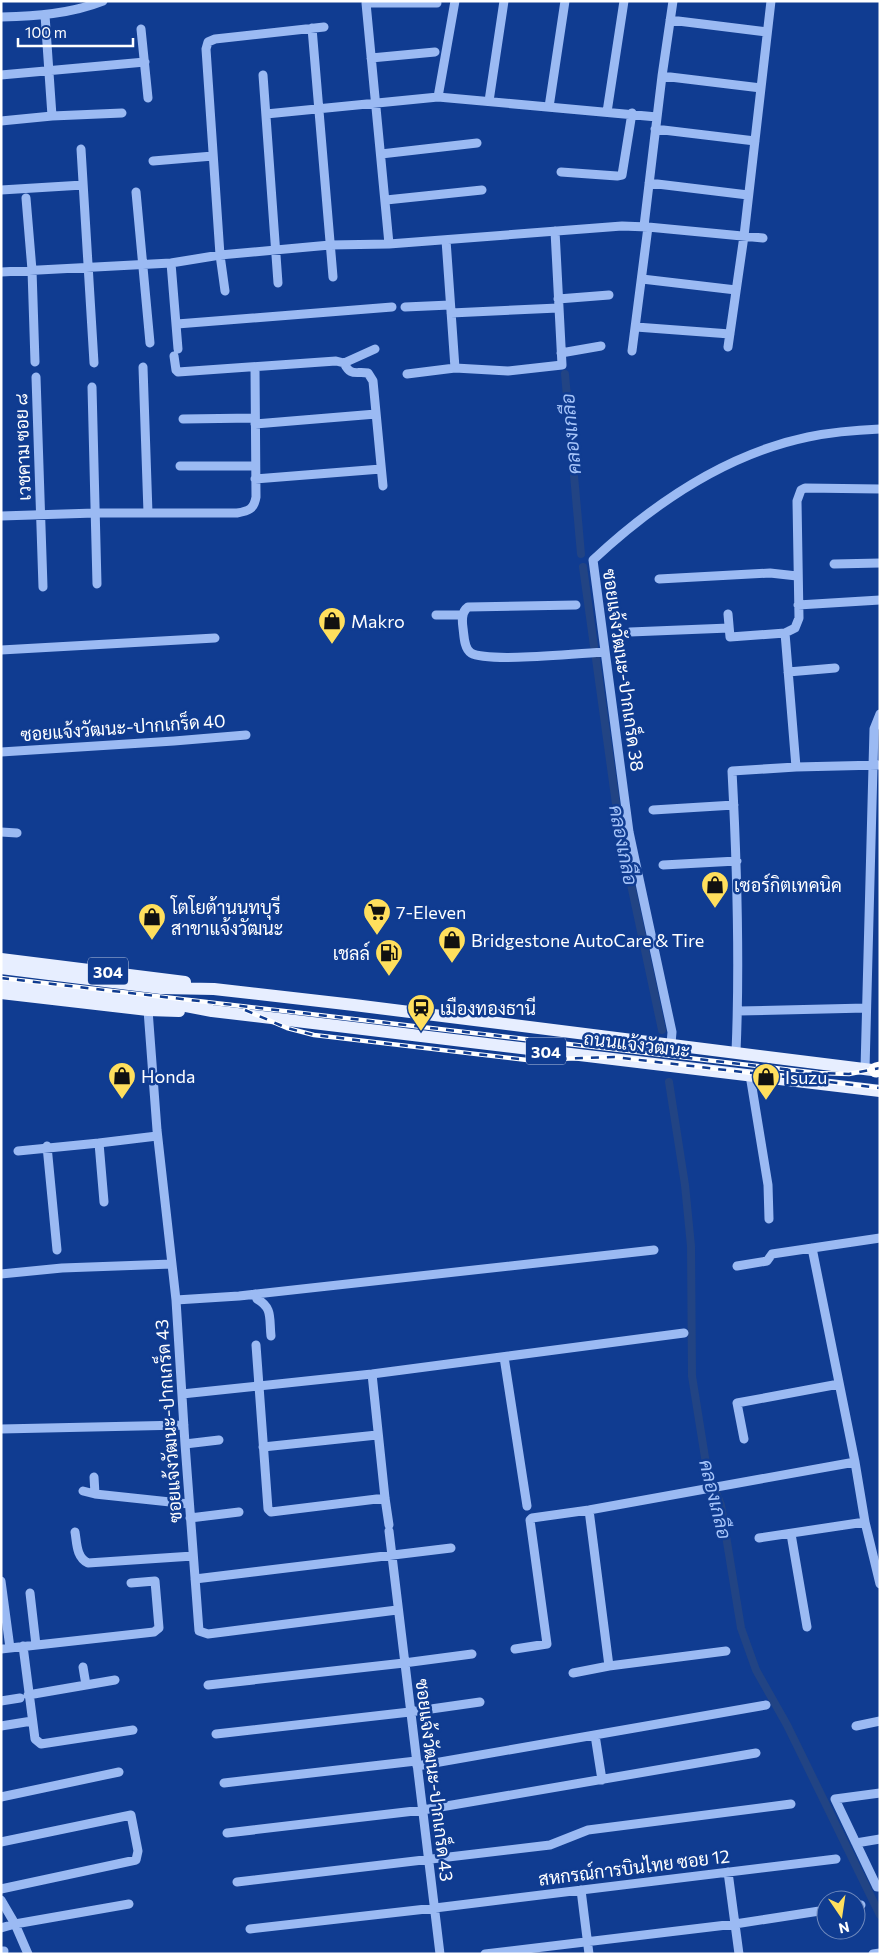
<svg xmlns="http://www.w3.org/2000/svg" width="881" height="1955" viewBox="0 0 881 1955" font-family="Commissioner,Sarabun,sans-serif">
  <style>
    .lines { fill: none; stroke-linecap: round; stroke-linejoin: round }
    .canal { stroke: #224484; stroke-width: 8 }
    .minor { stroke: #9bbaf3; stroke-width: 9 }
    .major { stroke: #e7eeff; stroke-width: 12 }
    .highway { stroke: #fff; stroke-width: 15 }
    .rail-casing { stroke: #fff; stroke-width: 4.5 }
    .rail { stroke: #103c91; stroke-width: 2.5; stroke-dasharray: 8; stroke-linecap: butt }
    .labels { text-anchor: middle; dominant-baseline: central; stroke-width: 5; stroke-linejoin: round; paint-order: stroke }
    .shield { fill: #103c91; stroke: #b7c4de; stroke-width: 1 }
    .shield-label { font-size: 16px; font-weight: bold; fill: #fff }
    .street-label { font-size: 18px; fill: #fff; stroke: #103c91 }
    .poi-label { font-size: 18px; fill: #fff; stroke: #103c91; text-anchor: start }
    .water-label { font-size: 19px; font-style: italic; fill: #a7c5fa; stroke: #103c91 }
  </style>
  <rect width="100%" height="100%" fill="#103c91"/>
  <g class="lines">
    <!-- canal -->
    <path class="canal" d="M565 374 581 554
      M583 567 594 646
      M596 659 620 833 662 1030
      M669 1082 685 1185 691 1246 692 1376 707 1470 721 1505 741 1628 756 1670 787 1725 880 1915"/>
    <!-- minor -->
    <path class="minor" d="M45 15 52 116
      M1 17C36 16 70 14 103 1
      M670 20 767 32
      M312 28 333 277
      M141 29 148 98
      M371 58 435 52
      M1 75 145 62
      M263 75 278 283
      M662 76 761 88
      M438 97 455 1
      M489 101 504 1
      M549 107 565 1
      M607 112 624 1
      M266 114 438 97 657 117
      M1 121 52 116 122 113
      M655 129 755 141
      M81 149 94 363
      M381 154 477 143
      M153 161 213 156
      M561 172 617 176 622 175 632 113
      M649 183 748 195
      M1 190 83 185
      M136 192 150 343
      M26 198 32 270 35 362
      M386 200 482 190
      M644 226 662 76 673 1
      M446 240 455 368
      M389 244 366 3H437
      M171 263 178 349
      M1 272 171 263 220 255 330 245 389 244 622 226 648 227 763 238
      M642 279 736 290
      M225 291 220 255 206 49 208 42 215 39 324 27
      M558 299 609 295
      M405 307 450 305
      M451 313 558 308
      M177 324 392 307
      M636 327 730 334
      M728 347 744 236 771 1
      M632 351 648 227
      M561 353 601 346
      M174 356 176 370 178 372 336 361 344 363C351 377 355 371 368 373L373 381 383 486
      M344 363 375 349
      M143 367 148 513
      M407 374 455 368 508 371 562 365 555 231
      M36 377 43 587
      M92 387 97 584
      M183 419 255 418
      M255 424 376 414
      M180 466H255
      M255 479 381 469
      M1 516 95 513H237C249 511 254 509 256 497L255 368
      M834 564 880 563
      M659 579 770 573 797 576
      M576 605 468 607C461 612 462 621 463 628 464 635 464 649 471 653 488 663 581 653 605 652
      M798 605 880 600
      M728 614 730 637 785 633 795 628 799 618 797 501 801 490 805 488 880 489
      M436 615H463
      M630 632 729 628
      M785 633 796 767
      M1 650 215 638
      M788 672 835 668
      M1 752 174 741 246 735
      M653 810 734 805
      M1 832 17 833
      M663 865 737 861
      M148 1010 157 1130 176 1300 185 1444 199 1631 208 1634 397 1610
      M738 1011 866 1008
      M671 1044 672 1032 629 832 593 560C653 504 726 454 808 437 832 432 856 430 880 429
      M736 1052C740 959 737 865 732 771L796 767 880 765
      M865 1069 874 729 880 714
      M750 1075 768 1185 769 1219
      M47 1146 57 1250
      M18 1151 99 1143
      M104 1202 99 1143 157 1136
      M812 1248 855 1462 865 1522 880 1584
      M737 1266 767 1261 772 1254 880 1238
      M1 1274 62 1268 172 1264
      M255 1294 257 1299C273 1308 269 1318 271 1336
      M176 1300 239 1296 654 1250
      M256 1345 268 1509 271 1512 385 1498
      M504 1357 527 1506
      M372 1374 385 1498 389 1525
      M182 1394 372 1374 684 1333
      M1 1429 184 1425
      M744 1439 737 1403 839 1384
      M185 1444 219 1440
      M263 1447 377 1435
      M94 1477 95 1494
      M83 1491 95 1494 189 1504
      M589 1510 609 1666 726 1651
      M190 1518 239 1512
      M389 1531 440 1954
      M75 1532C77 1543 76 1557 88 1563L193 1556
      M791 1534 807 1627
      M759 1538 865 1522
      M195 1579 451 1548
      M1 1581 10 1648
      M30 1593 36 1645
      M23 1646 35 1739 41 1744 133 1730
      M1 1649 154 1632 159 1628 155 1581 131 1583
      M515 1649 547 1644 530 1520 532 1518 589 1510 855 1462
      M83 1667 86 1685
      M573 1673 609 1666
      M208 1685 404 1663 472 1654
      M28 1695 115 1680
      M1 1701 20 1698
      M1 1726 32 1721
      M856 1726 880 1721
      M216 1734 410 1712 480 1702
      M595 1735 602 1780
      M417 1766 766 1705
      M224 1783 416 1761
      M880 1793 835 1799 877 1887H880
      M1 1797 119 1772
      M227 1833 423 1810 756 1753
      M1 1842 131 1815 138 1851 136 1860 1 1889
      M856 1843 880 1839
      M728 1872 739 1954
      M237 1882 550 1845 588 1830 791 1804
      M581 1890 589 1954
      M1 1900 15 1924 28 1954
      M856 1905H861
      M1 1928 15 1924 129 1904
      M250 1929 435 1908 836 1859
      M1 1951H4
      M485 1954 735 1924 826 1910
      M873 1954 880 1953"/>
    <!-- major -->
    <path class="major" d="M1 959 185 982
      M1 968 161 988 214 989 354 1005 880 1071
      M1 984 160 1001 212 1011 880 1091
      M1 993 148 1010 179 1011"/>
    <!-- highway -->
    <path class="highway" d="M876 1070 880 1069"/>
    <defs>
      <path id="rail" d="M1 978 818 1073 849 1074 880 1068
        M245 1010 287 1028 314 1035 527 1060 614 1057 880 1088"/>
    </defs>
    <!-- rail casing -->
    <use href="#rail" class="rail-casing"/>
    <!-- rail -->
    <use href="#rail" class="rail"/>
  </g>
  <!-- icons -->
  <defs>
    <symbol id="shop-pin" viewBox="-11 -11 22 30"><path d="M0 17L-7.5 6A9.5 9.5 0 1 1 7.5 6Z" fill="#ffdf5d" stroke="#103c91"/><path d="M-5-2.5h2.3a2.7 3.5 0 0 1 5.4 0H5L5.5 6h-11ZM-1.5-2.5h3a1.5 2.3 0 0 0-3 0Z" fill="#111"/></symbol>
    <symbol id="supermarket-pin" viewBox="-11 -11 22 30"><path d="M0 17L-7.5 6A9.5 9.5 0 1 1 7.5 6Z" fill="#ffdf5d" stroke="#103c91"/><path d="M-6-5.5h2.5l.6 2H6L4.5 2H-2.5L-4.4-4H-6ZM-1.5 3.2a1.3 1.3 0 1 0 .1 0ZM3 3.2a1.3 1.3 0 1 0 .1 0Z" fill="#111"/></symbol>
    <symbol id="fuel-pin" viewBox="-11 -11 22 30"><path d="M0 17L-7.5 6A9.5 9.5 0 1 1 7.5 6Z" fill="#ffdf5d" stroke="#103c91"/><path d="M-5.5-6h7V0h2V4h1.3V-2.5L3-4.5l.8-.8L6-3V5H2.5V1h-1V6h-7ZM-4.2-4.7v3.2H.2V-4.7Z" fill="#111"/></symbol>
    <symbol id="station-pin" viewBox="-11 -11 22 30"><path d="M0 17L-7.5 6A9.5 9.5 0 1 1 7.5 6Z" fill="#ffdf5d" stroke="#103c91"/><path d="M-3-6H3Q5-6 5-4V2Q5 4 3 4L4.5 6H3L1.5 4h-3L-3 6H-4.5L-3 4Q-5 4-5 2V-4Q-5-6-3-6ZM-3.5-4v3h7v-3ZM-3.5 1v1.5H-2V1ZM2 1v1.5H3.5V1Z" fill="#111"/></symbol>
  </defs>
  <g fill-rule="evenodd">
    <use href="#shop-pin" x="316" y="605" width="32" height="43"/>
    <use href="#shop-pin" x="699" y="869" width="32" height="43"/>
    <use href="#supermarket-pin" x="361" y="896" width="32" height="43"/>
    <use href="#shop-pin" x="136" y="901" width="32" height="43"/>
    <use href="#shop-pin" x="436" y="924" width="32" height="43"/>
    <use href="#fuel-pin" x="373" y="937" width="32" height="43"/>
    <use href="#station-pin" x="405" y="992" width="32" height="43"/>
    <use href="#shop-pin" x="106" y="1060" width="32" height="43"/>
    <use href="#shop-pin" x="750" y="1061" width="32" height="43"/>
  </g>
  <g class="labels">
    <!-- shield labels -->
    <g class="shield">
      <rect x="88" y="957.5" width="40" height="27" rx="4"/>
      <rect x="526" y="1037.5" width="40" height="27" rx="4"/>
    </g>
    <g class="shield-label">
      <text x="108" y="971">304</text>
      <text x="546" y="1051">304</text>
    </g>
    <!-- street labels -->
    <g class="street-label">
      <text transform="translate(22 447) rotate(-92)">เวชคาม ซอย ๘</text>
      <text transform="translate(624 670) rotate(82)">ซอยแจ้งวัฒนะ-ปากเกร็ด 38</text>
      <text transform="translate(123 727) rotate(-4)">ซอยแจ้งวัฒนะ-ปากเกร็ด 40</text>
      <text transform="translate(637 1044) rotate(7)">ถนนแจ้งวัฒนะ</text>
      <text transform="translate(168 1421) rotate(-94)">ซอยแจ้งวัฒนะ-ปากเกร็ด 43</text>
      <text transform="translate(435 1780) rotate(83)">ซอยแจ้งวัฒนะ-ปากเกร็ด 43</text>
      <text transform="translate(634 1867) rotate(-7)">สหกรณ์การบินไทย ซอย 12</text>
    </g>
    <!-- poi labels -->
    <g class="poi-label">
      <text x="351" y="621">Makro</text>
      <text x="734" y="885">เซอร์กิตเทคนิค</text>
      <text x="171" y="907">โตโยต้านนทบุรี<tspan x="171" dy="21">สาขาแจ้งวัฒนะ</tspan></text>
      <text x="396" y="912">7-Eleven</text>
      <text x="471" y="940">Bridgestone AutoCare &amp; Tire</text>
      <text x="370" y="953" text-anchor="end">เชลล์</text>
      <text x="440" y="1008">เมืองทองธานี</text>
      <text x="141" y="1076">Honda</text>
      <text x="785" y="1077">Isuzu</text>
    </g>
    <!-- water labels -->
    <g class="water-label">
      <text transform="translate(570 434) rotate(-95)">คลองเกลือ</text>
      <text transform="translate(624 845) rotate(79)">คลองเกลือ</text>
      <text transform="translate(716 1499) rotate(76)">คลองเกลือ</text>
    </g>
  </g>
  <!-- border -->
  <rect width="881" height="1955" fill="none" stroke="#ffffff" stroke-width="5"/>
  <!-- north arrow -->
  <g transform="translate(841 1915) rotate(167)"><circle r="24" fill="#103c91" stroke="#708abd"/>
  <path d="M0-4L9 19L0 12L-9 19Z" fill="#ffdf5d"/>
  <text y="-8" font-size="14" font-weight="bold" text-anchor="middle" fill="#ffffff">N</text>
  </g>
  <!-- scale -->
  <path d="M18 38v8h115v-8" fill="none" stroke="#ffffff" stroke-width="2.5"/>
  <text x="25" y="38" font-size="15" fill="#ffffff" stroke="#103c91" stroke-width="4" paint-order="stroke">100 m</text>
</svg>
